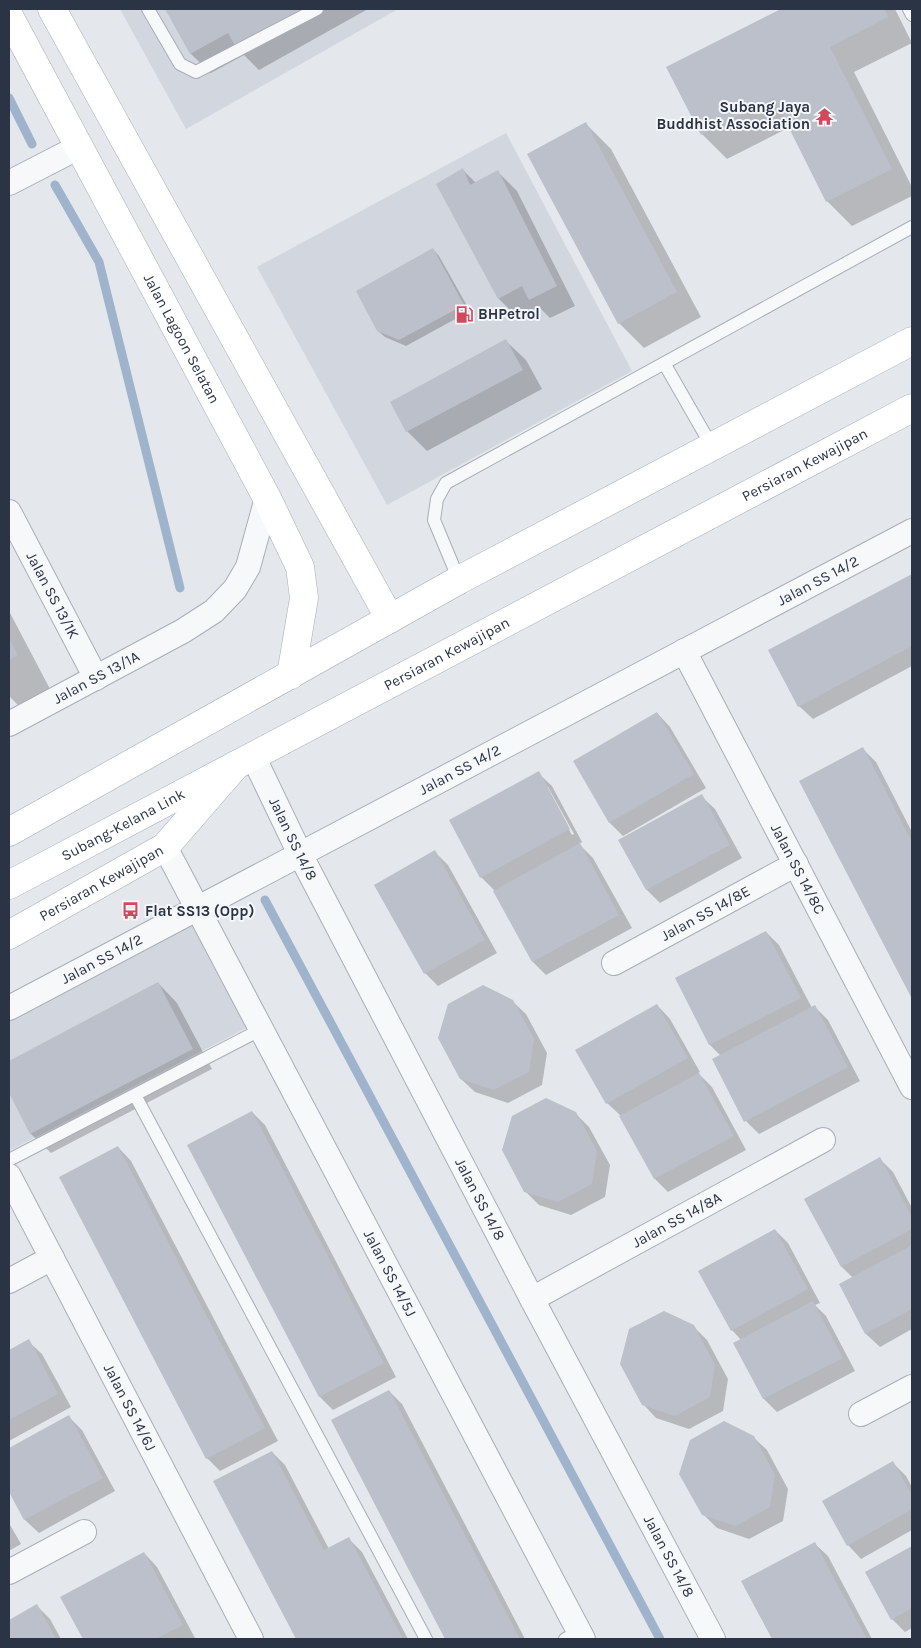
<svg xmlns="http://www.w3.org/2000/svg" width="921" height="1648" viewBox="0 0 921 1648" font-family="Karla,sans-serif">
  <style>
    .built { fill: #d2d6de }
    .shadow { fill: #0003; fill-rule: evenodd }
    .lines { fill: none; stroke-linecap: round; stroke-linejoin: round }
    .stream { stroke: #9fb4cc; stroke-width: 9 }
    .building { fill: #bbc0ca }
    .service-casing { stroke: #a9aeb7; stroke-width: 14 }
    .minor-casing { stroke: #a9aeb7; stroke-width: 26 }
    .secondary-casing { stroke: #a9aeb7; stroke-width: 29 }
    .primary-casing { stroke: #a3abb8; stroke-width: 29 }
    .service { stroke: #f7f8fa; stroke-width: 12 }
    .minor { stroke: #f7f8fa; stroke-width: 24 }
    .secondary { stroke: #fff; stroke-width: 28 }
    .primary { stroke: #fff; stroke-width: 28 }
    .labels { text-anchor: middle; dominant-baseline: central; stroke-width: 4; stroke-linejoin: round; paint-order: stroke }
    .poi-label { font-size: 15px; font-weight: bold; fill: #2b3445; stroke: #f4f6f9; text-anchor: start }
    .street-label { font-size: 15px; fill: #2b3445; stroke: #f4f6f9 }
  </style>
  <rect width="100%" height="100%" fill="#e4e7ec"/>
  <!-- built -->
  <path class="built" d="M120 9H398L186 129Z
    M506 133 632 371 387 505 257 267Z
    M196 922 250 1026 9 1151V1021Z"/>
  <!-- shadow -->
  <path class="shadow" d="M166 9H368L259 70 244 55 211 73 191 54Z
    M784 9H895L912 43 854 72 912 187V196L852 226 827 201 790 127 727 159 702 134 668 67Z
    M586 124 611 149 701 317 644 348 619 323Z
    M463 170 476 183 498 172 517 191 575 306 550 318 539 307 518 318 499 299 438 185Z
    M433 249 439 256 470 311 406 346 385 337 378 331Z
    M506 341 526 360 542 389 427 451 407 431 392 402Z
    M912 576V666L813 719 799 706 770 651Z
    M9 611 50 689 19 706 9 696Z
    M657 713 670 727 706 788 623 836 610 823 574 761Z
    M863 749 876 762 912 832V996L800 781Z
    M538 773 552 786 582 842 579 844 593 858 632 928 546 975 533 962 495 891 481 877ZM546 787H548L574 834 572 835Z
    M701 796 715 809 742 858 660 903 647 890 620 841Z
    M435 852 448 865 497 953 438 986 425 973Z
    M766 932 779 945 812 1008 815 1007 828 1020 860 1081 759 1134 746 1121 721 1056 710 1045 676 978Z
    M158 983 177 1003 212 1069 51 1153 31 1134 9 1090V1062Z
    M512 1001 526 1014 547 1053 542 1085 508 1103 475 1092 461 1079Z
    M657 1005 670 1019 700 1072 698 1073 712 1087 746 1150 668 1192 655 1179 621 1116 607 1103Z
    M252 1112 265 1125 396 1377 333 1410 320 1397 189 1145Z
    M575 1113 589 1127 610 1165 605 1197 571 1215 539 1205 525 1191Z
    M118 1147 131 1161 278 1441 220 1471 207 1458Z
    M880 1159 893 1172 912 1208V1329L880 1347 866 1334 841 1285 853 1278 842 1267 805 1199Z
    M775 1230 788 1243 820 1303 815 1305 826 1316 855 1371 777 1412 764 1399 741 1340 732 1330Z
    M694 1327 707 1340 728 1379 723 1411 689 1429 656 1418 643 1404Z
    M28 1341 42 1354 71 1407 9 1441V1351Z
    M389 1391 402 1404 525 1639H447L332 1421Z
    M69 1417 82 1430 115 1491 39 1533 25 1520 9 1489V1450Z
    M753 1437 767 1450 788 1489 783 1521 749 1539 717 1528 703 1514Z
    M272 1452 285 1465 329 1549 349 1539 362 1552 408 1639H297L215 1482Z
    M893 1463 906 1476 912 1487V1530L861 1559 848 1545Z
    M9 1523 21 1544 9 1551Z
    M814 1543 828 1556 872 1639H774L743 1581Z
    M912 1548V1628L905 1632 892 1619 866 1573Z
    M144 1553 157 1567 195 1638 84 1639 62 1598Z
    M37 1606 50 1619 61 1639H9V1621Z"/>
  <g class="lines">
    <!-- stream -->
    <path class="stream" d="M9 98 32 144
      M55 185 99 262 180 588
      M265 900 660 1639"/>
  </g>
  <!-- building -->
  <path class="building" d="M165 9H314L238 51 228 33 190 54Z
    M781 9H884L888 17 830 47 892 169 826 202 774 98 701 135 666 67Z
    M586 122 677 292 618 324 527 154Z
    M463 168 470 185 498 170 557 286 529 300 522 286 498 299 436 184Z
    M433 248 464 305 399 340 377 331 356 291Z
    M506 339 523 370 406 432 390 402Z
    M912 574V646L798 707 768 650Z
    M9 639 18 655 9 660Z
    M657 712 694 774 609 823 573 761Z
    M863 747 912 842V999L799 781Z
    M539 771 570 829 480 878 449 820Z
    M702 794 730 845 646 890 618 840Z
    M580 843 619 915 532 962 493 891Z
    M435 850 485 940 424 974 374 885Z
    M766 931 801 998 709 1045 675 978Z
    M158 982 193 1049 30 1134 9 1093V1061Z
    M483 985 513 1000 534 1039 529 1072 494 1090 460 1079 438 1038 448 1004Z
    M657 1004 688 1058 606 1104 575 1050Z
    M815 1005 848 1067 744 1122 712 1059Z
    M699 1073 734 1136 654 1179 619 1116Z
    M546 1098 576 1112 597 1151 592 1184 558 1202 524 1192 502 1150 512 1116Z
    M252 1111 384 1363 319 1397 187 1145Z
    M118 1146 265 1428 206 1459 59 1177Z
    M880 1157 912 1217V1229L841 1267 804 1199Z
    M775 1229 808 1289 731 1331 698 1271Z
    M912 1245V1309L865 1334 839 1284Z
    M813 1301 843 1358 763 1399 733 1343Z
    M664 1311 694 1325 715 1365 710 1397 675 1416 642 1405 620 1364 629 1329Z
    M29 1339 58 1394 9 1420V1350Z
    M389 1390 456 1518 520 1639H445L411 1574 331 1420Z
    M69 1415 103 1478 24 1520 9 1492V1448Z
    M724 1421 754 1436 775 1475 770 1507 736 1526 702 1515 679 1474 690 1440Z
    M272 1451 324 1550 349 1537 403 1639H296L213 1481Z
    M893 1461 912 1495V1509L847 1546 822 1501Z
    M815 1542 837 1584 867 1639H772L741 1581Z
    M912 1546V1608L891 1620 865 1572Z
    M144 1552 183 1625 156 1639H83L60 1597Z
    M37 1604 56 1639H9V1620Z"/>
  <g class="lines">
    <defs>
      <path id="service" d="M148 9 180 64 196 72 317 9
        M909 9 912 15
        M664 363 711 445
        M459 580 434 520 437 499 446 483 912 227
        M135 1095 426 1639
        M9 1160 262 1029
        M565 1639 579 1632"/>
      <g id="minor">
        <path d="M9 183 77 148"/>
        <path id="s1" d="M9 512 96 678"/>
        <path id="s2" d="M684 651 912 1087"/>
        <path id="s3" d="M9 724 183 631 214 611 235 589 248 567 267 498"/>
        <path id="s4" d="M253 756 300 854 532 1299 713 1639"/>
        <path id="s5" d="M165 847 583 1639"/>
        <path id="s6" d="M614 963 796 864"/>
        <path id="s7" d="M9 1008 912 531"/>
        <path id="s8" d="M9 1176 251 1639"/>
        <path d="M9 1281 52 1258"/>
        <path id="s9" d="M532 1299 823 1140"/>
        <path d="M861 1414 912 1387"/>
        <path d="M9 1572 84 1532"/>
      </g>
      <g id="secondary">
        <path d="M52 9 390 619"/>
        <path id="s10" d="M9 16 267 498 300 567 304 598 291 675"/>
        <path id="s11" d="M9 935 165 847 236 765"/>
      </g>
      <g id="primary">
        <path d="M9 832 459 580 912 341"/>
        <path id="s12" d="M9 885 912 408"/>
      </g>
    </defs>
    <!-- service casing -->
    <use href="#service" class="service-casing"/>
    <!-- minor casing -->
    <use href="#minor" class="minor-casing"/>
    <!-- secondary casing -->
    <use href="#secondary" class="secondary-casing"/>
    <!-- primary casing -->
    <use href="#primary" class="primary-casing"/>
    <!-- service -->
    <use href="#service" class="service"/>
    <!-- minor -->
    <use href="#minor" class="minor"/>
    <!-- secondary -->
    <use href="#secondary" class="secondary"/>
    <!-- primary -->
    <use href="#primary" class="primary"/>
  </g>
  <!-- icons -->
  <defs>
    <symbol id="temple-bare" viewBox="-9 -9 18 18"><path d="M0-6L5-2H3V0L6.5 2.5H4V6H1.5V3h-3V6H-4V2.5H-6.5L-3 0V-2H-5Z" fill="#d1495b" stroke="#f4f6f9" stroke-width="2.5" paint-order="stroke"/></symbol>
    <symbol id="fuel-bare" viewBox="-9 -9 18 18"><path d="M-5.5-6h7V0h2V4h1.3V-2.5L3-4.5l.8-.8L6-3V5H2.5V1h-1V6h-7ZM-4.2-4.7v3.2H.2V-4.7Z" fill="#d1495b" stroke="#f4f6f9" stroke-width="2.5" paint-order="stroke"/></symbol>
    <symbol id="bus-bare" viewBox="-9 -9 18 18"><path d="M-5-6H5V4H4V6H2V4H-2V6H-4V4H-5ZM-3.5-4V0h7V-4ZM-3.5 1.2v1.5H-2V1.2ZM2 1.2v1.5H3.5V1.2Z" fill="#d1495b" stroke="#f4f6f9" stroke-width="2.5" paint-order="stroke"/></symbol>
  </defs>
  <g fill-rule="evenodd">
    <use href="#temple-bare" x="812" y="104" width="25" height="25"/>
    <use href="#fuel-bare" x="452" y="302" width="25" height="25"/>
    <use href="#bus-bare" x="118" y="898" width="25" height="25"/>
  </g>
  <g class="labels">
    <!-- poi labels -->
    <g class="poi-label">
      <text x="810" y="107" text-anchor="end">Subang Jaya<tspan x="810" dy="17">Buddhist Association</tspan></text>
      <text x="478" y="314">BHPetrol</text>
      <text x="145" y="911">Flat SS13 (Opp)</text>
    </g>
    <!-- street labels -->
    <g class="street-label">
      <text stroke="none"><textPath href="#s10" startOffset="366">Jalan Lagoon Selatan</textPath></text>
      <text stroke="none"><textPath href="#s12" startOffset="900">Persiaran Kewajipan</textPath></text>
      <text stroke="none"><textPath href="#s7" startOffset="915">Jalan SS 14/2</textPath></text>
      <text stroke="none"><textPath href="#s1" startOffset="94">Jalan SS 13/1K</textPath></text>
      <text stroke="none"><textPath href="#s12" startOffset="495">Persiaran Kewajipan</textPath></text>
      <text stroke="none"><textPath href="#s3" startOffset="99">Jalan SS 13/1A</textPath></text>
      <text stroke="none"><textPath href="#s7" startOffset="510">Jalan SS 14/2</textPath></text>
      <text stroke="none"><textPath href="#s12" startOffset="129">Subang-Kelana Link</textPath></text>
      <text stroke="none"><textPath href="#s4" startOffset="92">Jalan SS 14/8</textPath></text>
      <text stroke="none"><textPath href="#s2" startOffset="246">Jalan SS 14/8C</textPath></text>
      <text stroke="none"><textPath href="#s11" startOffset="106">Persiaran Kewajipan</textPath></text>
      <text stroke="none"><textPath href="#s6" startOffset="104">Jalan SS 14/8E</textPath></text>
      <text stroke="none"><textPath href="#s7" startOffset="105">Jalan SS 14/2</textPath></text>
      <text stroke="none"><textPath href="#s4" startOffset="498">Jalan SS 14/8</textPath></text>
      <text stroke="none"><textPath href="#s9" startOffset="165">Jalan SS 14/8A</textPath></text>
      <text stroke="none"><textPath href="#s5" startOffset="482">Jalan SS 14/5J</textPath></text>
      <text stroke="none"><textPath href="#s8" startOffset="261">Jalan SS 14/6J</textPath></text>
      <text stroke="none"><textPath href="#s4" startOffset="902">Jalan SS 14/8</textPath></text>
    </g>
  </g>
  <!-- border -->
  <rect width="921" height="1648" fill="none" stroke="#2b3445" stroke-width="20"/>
</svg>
